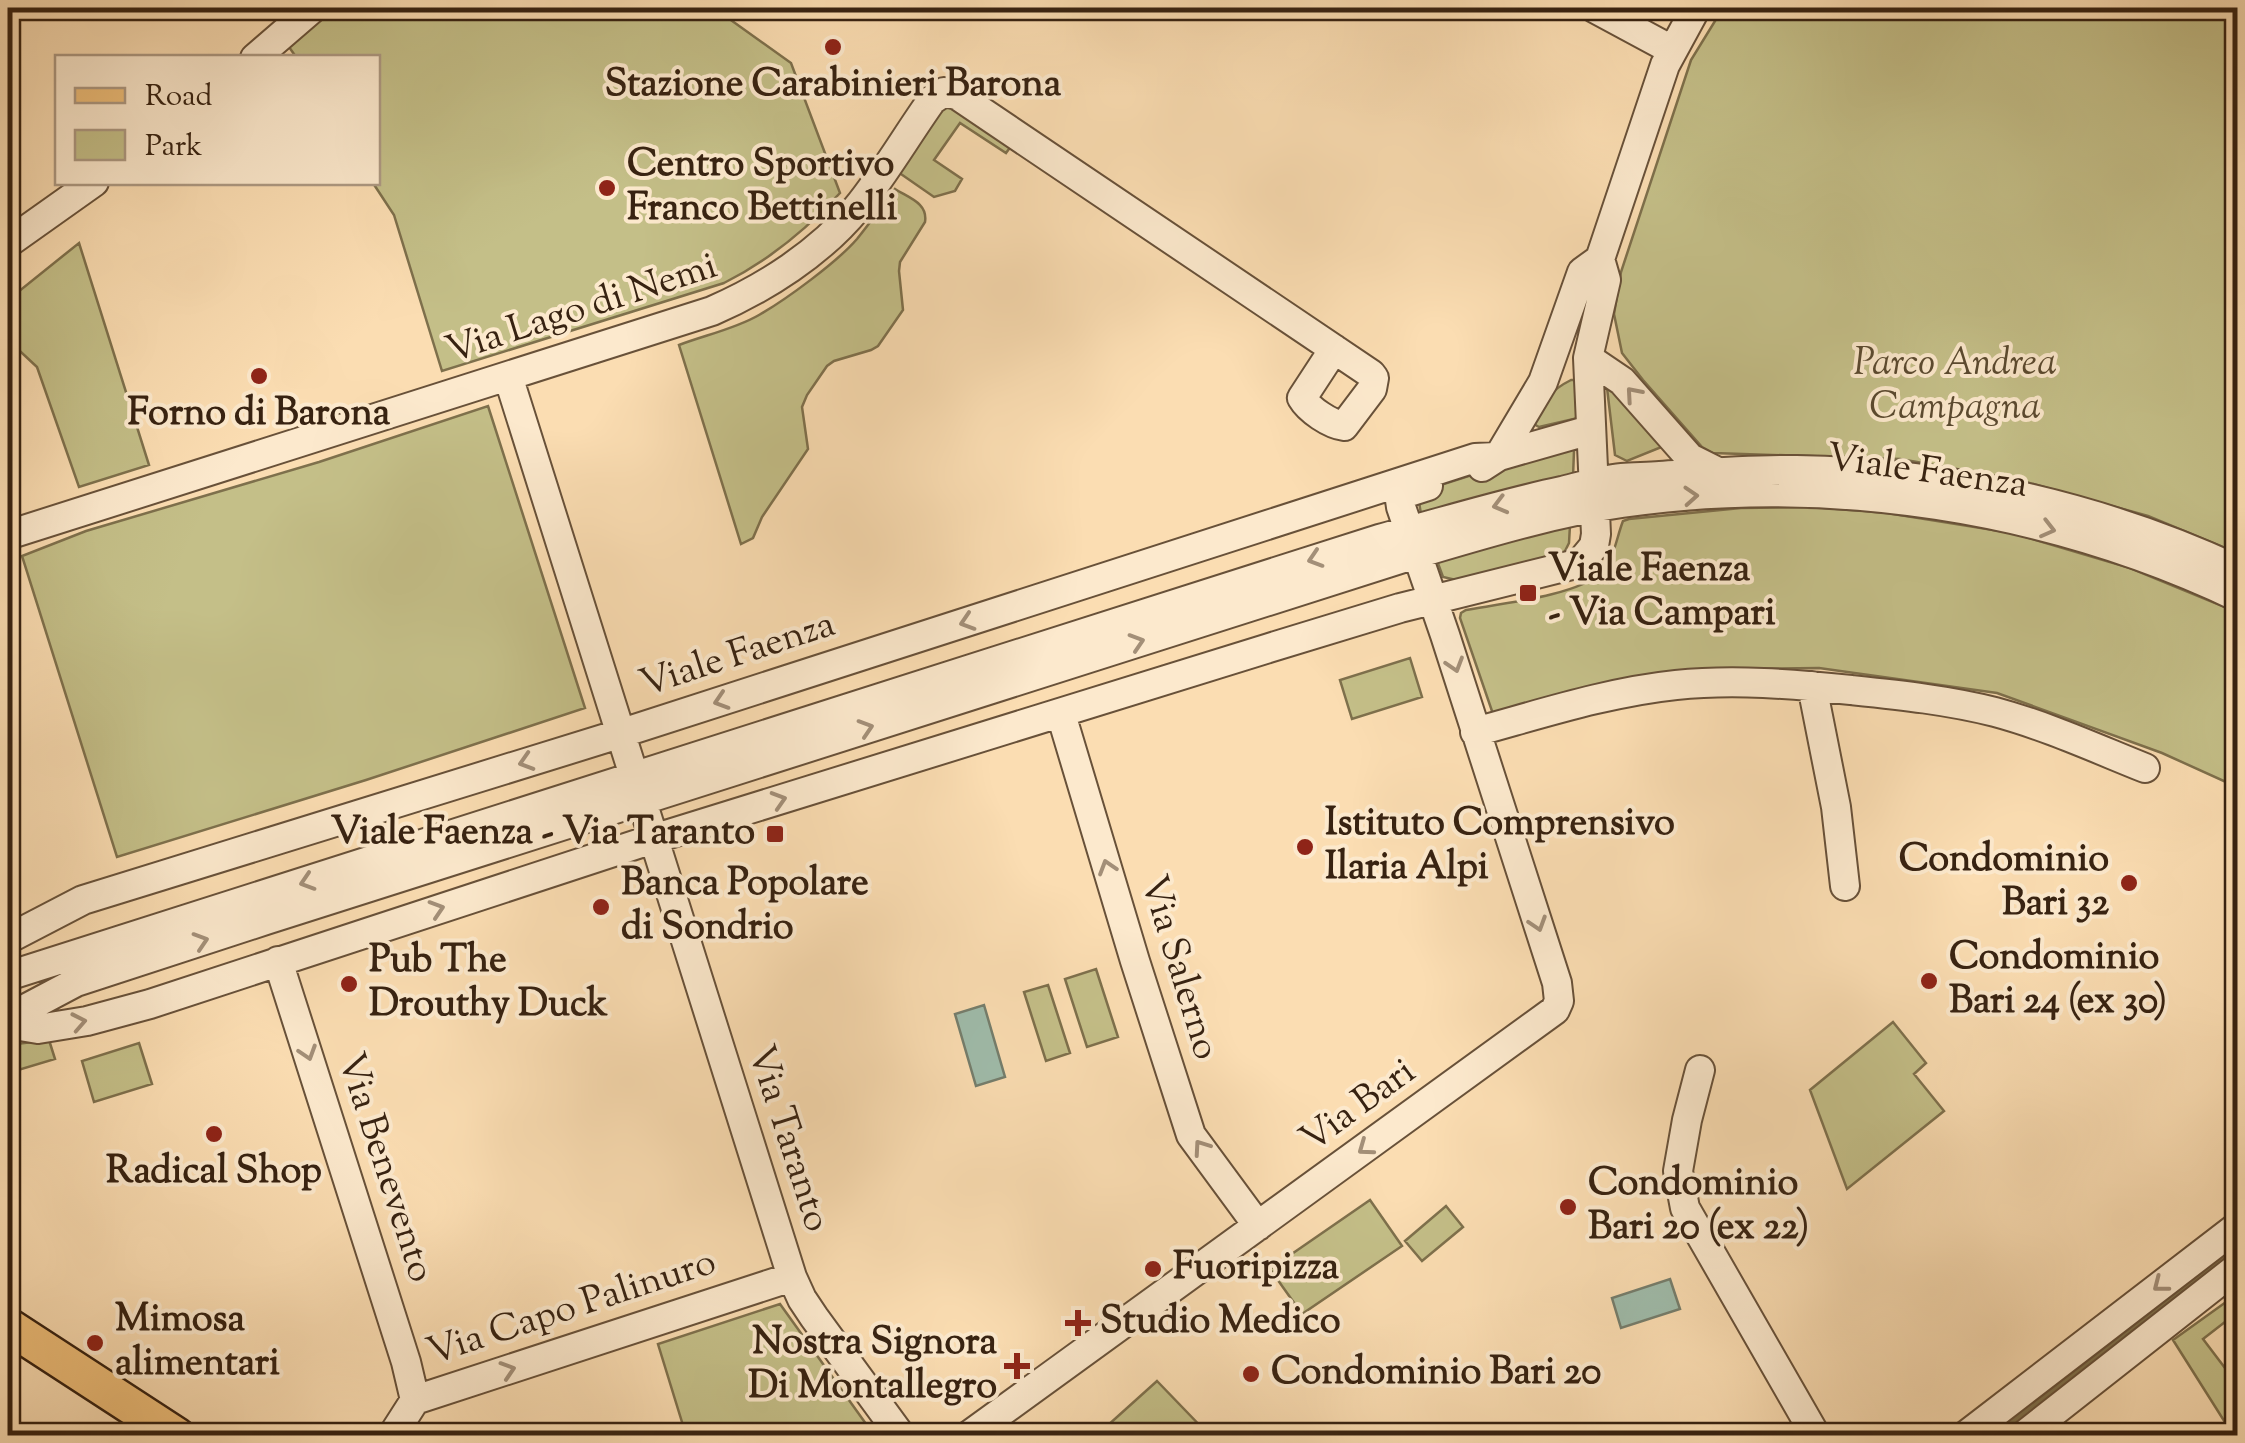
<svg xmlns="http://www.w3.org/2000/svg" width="2245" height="1443" viewBox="0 0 2245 1443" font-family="'Sorts Mill Goudy',serif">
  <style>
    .green { fill: #c4bf88; stroke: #7e704c; stroke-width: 2.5 }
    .water { fill: #9fbcab; stroke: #757e6d; stroke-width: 2.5 }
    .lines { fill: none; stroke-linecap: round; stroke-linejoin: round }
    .minor-casing { stroke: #685139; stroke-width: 32 }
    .major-casing { stroke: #372211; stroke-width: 40 }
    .minor { stroke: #fce9cd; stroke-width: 28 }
    .major { stroke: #eebe79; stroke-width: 35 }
    .oneway { stroke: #a38f78 }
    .poi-dot { fill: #8f2418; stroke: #fce9cd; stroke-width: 4 }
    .labels { text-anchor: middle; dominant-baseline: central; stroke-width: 8; stroke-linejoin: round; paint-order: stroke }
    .poi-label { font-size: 38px; font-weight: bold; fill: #372211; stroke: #fce9cd; text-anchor: start }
    .street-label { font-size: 38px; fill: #372211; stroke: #fce9cd }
    .park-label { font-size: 38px; font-style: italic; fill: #5a492f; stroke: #fce9cd }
  </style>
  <rect width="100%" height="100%" fill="#fbddb2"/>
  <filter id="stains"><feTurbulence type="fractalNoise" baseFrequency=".002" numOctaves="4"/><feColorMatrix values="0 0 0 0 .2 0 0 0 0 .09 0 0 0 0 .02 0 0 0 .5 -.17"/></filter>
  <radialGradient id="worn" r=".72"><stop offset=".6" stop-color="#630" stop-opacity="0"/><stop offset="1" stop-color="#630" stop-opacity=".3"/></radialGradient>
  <!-- green -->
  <path class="green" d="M331 8H714L791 63 840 193C806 230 770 260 724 283L442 371 394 215 373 183 378 182V58L296 57 289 47Z
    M1723 8H2237V553L2148 516 2019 480 1900 459 1713 453 1702 447 1643 380 1622 353 1614 314 1621 272 1691 60Z
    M953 102 1014 142 1006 153 960 123 934 160 962 179 955 191 934 197 898 172 943 107Z
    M895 189C909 198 928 203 925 222L900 262 899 271 903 310 878 346 871 350 834 361 827 366 807 395 802 407 808 449 762 517 753 538 741 544 679 345C705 335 735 329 759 315 787 299 837 262 857 239 870 223 882 206 895 189Z
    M79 243 149 465 79 487 37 367 8 340V300Z
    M1571 380H1575L1578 418 1539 427 1532 423C1541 402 1551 390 1571 380Z
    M1608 387 1664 446 1627 461 1615 455 1607 388Z
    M488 406 585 708 366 780 117 857 22 556 86 531 319 462Z
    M1563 446 1572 448 1574 451 1573 477 1422 518C1420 507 1416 499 1425 490Z
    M1813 507 1887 513 2012 533 2130 568 2237 612V787L2162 753 1997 693 1819 668 1723 669 1493 714 1460 618 1461 613 1466 610C1499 604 1581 595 1601 572 1615 557 1616 539 1623 521L1629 519 1741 508Z
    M1570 525 1569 543 1562 557 1456 580 1443 577 1436 558Z
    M1410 658 1422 697 1352 719 1340 680Z
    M1096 969 1118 1037 1087 1047 1065 979Z
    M1048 985 1070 1053 1046 1061 1024 992Z
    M1893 1022 1926 1063 1914 1074 1944 1111 1847 1189 1810 1090Z
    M49 1040 55 1059 15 1071 8 1045Z
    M139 1043 152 1084 94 1102 82 1061Z
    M1370 1200 1402 1246 1302 1314 1270 1269Z
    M1446 1206 1463 1227 1422 1261 1405 1241Z
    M2237 1247V1249L1997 1435H1993Z
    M2226 1302 2234 1315 2203 1339 2225 1368 2237 1360V1435H2233L2173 1340Z
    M780 1304 874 1435H686L658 1344Z
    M1157 1381 1209 1435H1097Z"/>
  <!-- water -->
  <path class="water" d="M984 1005 1005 1077 976 1086 955 1014Z
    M1670 1279 1680 1309 1621 1328 1612 1298Z"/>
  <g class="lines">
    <defs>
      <path id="minor" d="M1594 8 1672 50
        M255 58 313 8
        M8 243 94 182
        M1588 358 1622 381 1690 458 1716 471
        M508 376 792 1277 802 1299 814 1317 901 1436
        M1499 456 1543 382 1582 272 1600 259 1665 65 1696 8
        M1482 467 1499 456 1590 430
        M8 535 712 311C765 288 820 253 857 208 884 175 907 135 932 100L944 92 957 95 1371 374 1374 378 1372 389 1344 426C1330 424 1309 410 1302 398L1334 349
        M1812 686 1836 807 1845 886
        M1061 714 1135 961 1191 1135 1258 1226
        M1475 732C1541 714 1608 692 1676 685 1734 679 1793 684 1851 690 1899 695 1948 700 1995 712 2047 726 2095 748 2145 768
        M8 939 83 900 619 734 1475 458 1496 457
        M278 961 406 1362 415 1400
        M8 976 1379 539C1440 523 1500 504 1562 491 1582 486 1602 480 1622 478 1634 477 1647 477 1660 476 1705 473 1751 469 1796 470 1948 472 2100 506 2238 570
        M8 1018 76 982 266 920 1416 554C1484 534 1552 513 1622 503 1829 473 2049 507 2238 597
        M8 1024 38 1029 87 1021 150 1004 653 839 1269 648 1400 608 1580 563 1594 546 1596 534 1588 358 1606 280 1600 259
        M1700 1070 1687 1120 1678 1171 1685 1208 1816 1436
        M392 1436 415 1400 792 1277
        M968 1436 1555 1010 1559 1001 1557 983 1445 635 1401 507 1400 500 1406 493 1428 486
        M1965 1436 2238 1226
        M2023 1436 2238 1267"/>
      <path id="major" d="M8 1326 177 1436"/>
    </defs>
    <!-- minor casing -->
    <use href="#minor" class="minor-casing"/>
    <!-- major casing -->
    <use href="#major" class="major-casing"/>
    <!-- minor -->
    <use href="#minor" class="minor"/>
    <!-- major -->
    <use href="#major" class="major"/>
  </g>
  <!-- one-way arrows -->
  <defs><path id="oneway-chevron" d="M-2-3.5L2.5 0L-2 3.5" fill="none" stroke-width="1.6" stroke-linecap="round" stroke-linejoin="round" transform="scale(2.5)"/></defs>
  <g class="oneway">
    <use href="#oneway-chevron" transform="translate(1633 394) rotate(-131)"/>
    <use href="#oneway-chevron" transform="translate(1691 496) rotate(-4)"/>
    <use href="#oneway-chevron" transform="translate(1500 505) rotate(165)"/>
    <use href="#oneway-chevron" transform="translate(2048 529) rotate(14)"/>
    <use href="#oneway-chevron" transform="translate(1315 559) rotate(162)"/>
    <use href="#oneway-chevron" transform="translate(967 622) rotate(162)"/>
    <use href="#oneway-chevron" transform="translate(1137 642) rotate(-18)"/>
    <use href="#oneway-chevron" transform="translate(1455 665) rotate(73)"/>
    <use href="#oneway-chevron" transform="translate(721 701) rotate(162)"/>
    <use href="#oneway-chevron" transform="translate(866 728) rotate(-18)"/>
    <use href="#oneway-chevron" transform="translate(526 762) rotate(163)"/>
    <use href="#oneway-chevron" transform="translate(779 800) rotate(-17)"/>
    <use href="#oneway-chevron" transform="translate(1107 867) rotate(-107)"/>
    <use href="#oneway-chevron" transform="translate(307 882) rotate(162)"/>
    <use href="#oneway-chevron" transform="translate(437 909) rotate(-18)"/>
    <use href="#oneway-chevron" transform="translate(1538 924) rotate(72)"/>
    <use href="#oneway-chevron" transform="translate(201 941) rotate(-18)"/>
    <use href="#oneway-chevron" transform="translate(79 1022) rotate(-11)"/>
    <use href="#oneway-chevron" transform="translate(308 1053) rotate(72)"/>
    <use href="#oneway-chevron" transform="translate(1201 1147) rotate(-125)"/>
    <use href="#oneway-chevron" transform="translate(1365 1148) rotate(144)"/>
    <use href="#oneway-chevron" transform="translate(2160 1285) rotate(142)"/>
    <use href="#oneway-chevron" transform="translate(508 1370) rotate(-18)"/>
  </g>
  <!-- markers -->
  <g class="poi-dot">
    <circle cx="833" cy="47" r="10"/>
    <circle cx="607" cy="188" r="10"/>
    <circle cx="259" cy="376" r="10"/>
    <rect x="1518" y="583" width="20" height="20" rx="5"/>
    <rect x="765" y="824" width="20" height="20" rx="5"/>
    <circle cx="1305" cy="847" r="10"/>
    <circle cx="2129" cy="883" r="10"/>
    <circle cx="601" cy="907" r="10"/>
    <circle cx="1929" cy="981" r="10"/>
    <circle cx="349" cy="984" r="10"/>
    <circle cx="214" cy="1134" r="10"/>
    <circle cx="1568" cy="1207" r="10"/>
    <circle cx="1153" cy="1269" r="10"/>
    <path d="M1073 1308h10v10h10v10h-10v10h-10v-10h-10v-10h10z"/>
    <circle cx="95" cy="1343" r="10"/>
    <path d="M1012 1351h10v10h10v10h-10v10h-10v-10h-10v-10h10z"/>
    <circle cx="1251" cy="1374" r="10"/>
  </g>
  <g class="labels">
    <!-- poi labels -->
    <g class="poi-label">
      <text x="833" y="86" text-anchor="middle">Stazione Carabinieri Barona</text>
      <text x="627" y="166">Centro Sportivo<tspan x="627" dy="44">Franco Bettinelli</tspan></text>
      <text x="259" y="415" text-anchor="middle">Forno di Barona</text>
      <text x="1548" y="571">Viale Faenza<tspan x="1548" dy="44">- Via Campari</tspan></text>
      <text x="1325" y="825">Istituto Comprensivo<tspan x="1325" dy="44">Ilaria Alpi</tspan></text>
      <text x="755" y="834" text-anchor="end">Viale Faenza - Via Taranto</text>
      <text x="2109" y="861" text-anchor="end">Condominio<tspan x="2109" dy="44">Bari 32</tspan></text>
      <text x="621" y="885">Banca Popolare<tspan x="621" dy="44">di Sondrio</tspan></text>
      <text x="1949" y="959">Condominio<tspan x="1949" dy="44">Bari 24 (ex 30)</tspan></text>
      <text x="369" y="962">Pub The<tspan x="369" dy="44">Drouthy Duck</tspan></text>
      <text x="214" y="1173" text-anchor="middle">Radical Shop</text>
      <text x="1588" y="1185">Condominio<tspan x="1588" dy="44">Bari 20 (ex 22)</tspan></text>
      <text x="1173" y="1269">Fuoripizza</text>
      <text x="115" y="1321">Mimosa<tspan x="115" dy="44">alimentari</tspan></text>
      <text x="1100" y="1323">Studio Medico</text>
      <text x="997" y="1344" text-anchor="end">Nostra Signora<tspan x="997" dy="44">Di Montallegro</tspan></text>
      <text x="1271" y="1374">Condominio Bari 20</text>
    </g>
    <!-- street labels -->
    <g class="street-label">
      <text transform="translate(582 310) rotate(-18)">Via Lago di Nemi</text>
      <text transform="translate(1927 473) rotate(8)">Viale Faenza</text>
      <text transform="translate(738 656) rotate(-18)">Viale Faenza</text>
      <text transform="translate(1178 968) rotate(73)">Via Salerno</text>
      <text transform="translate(1359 1107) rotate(-36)">Via Bari</text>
      <text transform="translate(787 1139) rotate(72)">Via Taranto</text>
      <text transform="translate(384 1168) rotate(72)">Via Benevento</text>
      <text transform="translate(572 1309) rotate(-18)">Via Capo Palinuro</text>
    </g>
    <!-- park labels -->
    <g class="park-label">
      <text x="1955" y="365">Parco Andrea<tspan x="1955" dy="44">Campagna</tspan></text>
    </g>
  </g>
  <!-- margin -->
  <rect width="2245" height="1443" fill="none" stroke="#fbddb2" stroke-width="40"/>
  <rect x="10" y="10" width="2225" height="1423" fill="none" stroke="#372211" stroke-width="5"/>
  <rect x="20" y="20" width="2205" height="1403" fill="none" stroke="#372211" stroke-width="2.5"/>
  <!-- legend -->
  <rect x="55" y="55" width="325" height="130" fill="#fce9cd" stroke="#ad9982" stroke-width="2.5"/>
  <rect x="75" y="88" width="50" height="15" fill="#eebe79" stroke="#ad9982" stroke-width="2.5"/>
  <text x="145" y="105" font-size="30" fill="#372211">Road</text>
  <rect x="75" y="130" width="50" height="30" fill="#c4bf88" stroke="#ad9982" stroke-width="2.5"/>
  <text x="145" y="155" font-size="30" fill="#372211">Park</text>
  <rect width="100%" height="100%" filter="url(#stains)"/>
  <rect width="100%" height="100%" fill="url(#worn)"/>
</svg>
